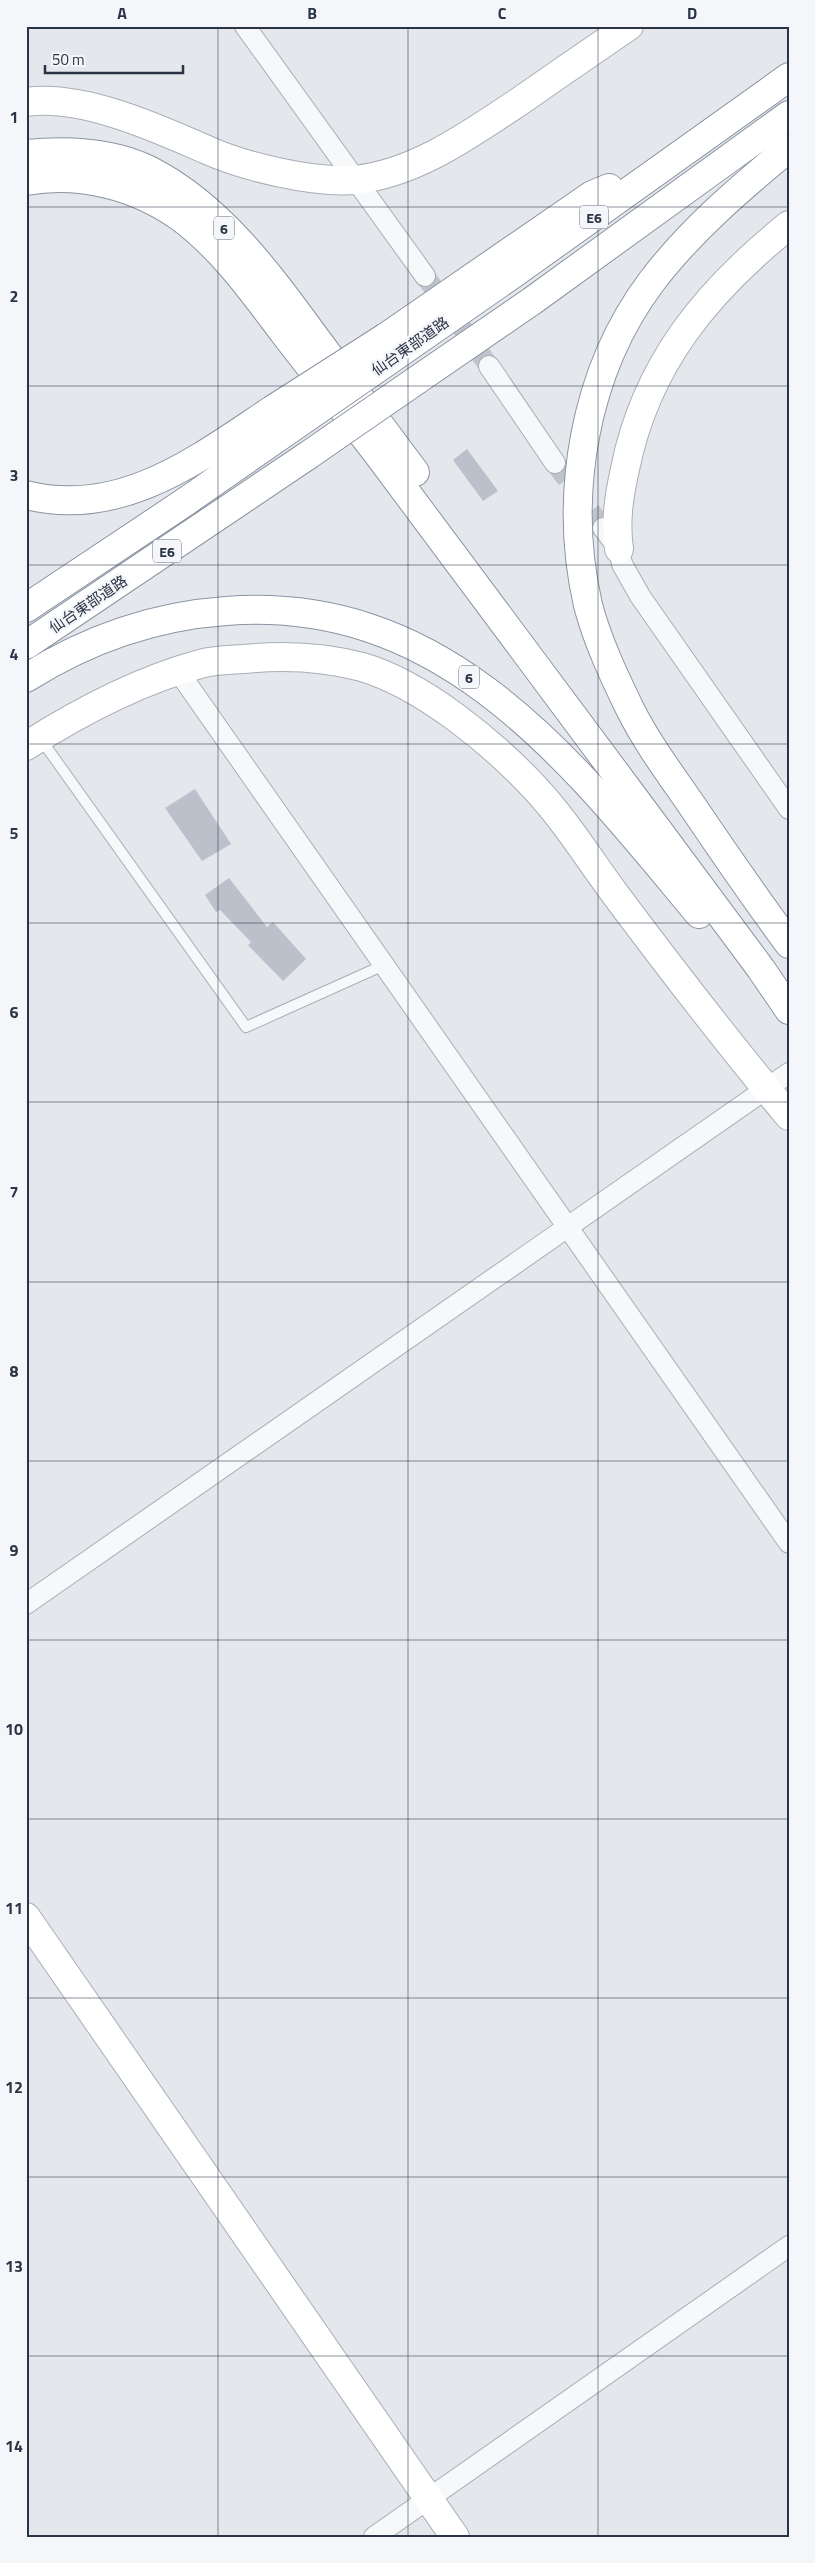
<svg xmlns="http://www.w3.org/2000/svg" width="815" height="2563" viewBox="0 0 815 2563" font-family="'Titillium Web','Noto Sans JP',sans-serif">
  <style>
    .building { fill: #bbc0ca }
    .lines { fill: none; stroke-linecap: round; stroke-linejoin: round }
    .street-tunnel { stroke: #bfc3cb; stroke-width: 20; stroke-dasharray: 20 10; stroke-linecap: butt }
    .lane-casing { stroke: #a9aeb7; stroke-width: 12 }
    .street-casing { stroke: #a9aeb7; stroke-width: 22 }
    .secondary-casing { stroke: #a9aeb7; stroke-width: 30 }
    .highway-casing { stroke: #8b94a3; stroke-width: 30 }
    .lane { stroke: #f7f8fa; stroke-width: 10 }
    .street { stroke: #f7f8fa; stroke-width: 20 }
    .secondary { stroke: #fff; stroke-width: 28 }
    .highway { stroke: #fff; stroke-width: 28 }
    .highway-bridge-casing { stroke: #8b94a3; stroke-width: 30; stroke-linecap: butt }
    .highway-bridge { stroke: #fff; stroke-width: 28 }
    .grid { fill: none; stroke: #2b3445; stroke-width: 1; stroke-opacity: 0.55 }
    .labels { text-anchor: middle; dominant-baseline: central; stroke-width: 5; stroke-linejoin: round; paint-order: stroke }
    .shield { fill: #f4f6f9; stroke: #676e7b; stroke-width: 1 }
    .shield-label { font-size: 14px; font-weight: bold; fill: #2b3445 }
    .street-label { font-size: 15px; fill: #2b3445; stroke: #f4f6f9 }
    .neatline { fill: none; stroke: #2b3445; stroke-width: 2 }
    .grid-label { font-size: 16px; text-anchor: middle; font-weight: bold; fill: #2b3445 }
  </style>
  <rect width="100%" height="100%" fill="#e4e7ec"/>
  <!-- building -->
  <path class="building" d="M467 449 498 491 483 501 453 460Z
    M195 789 231 844 202 861 165 808Z
    M229 878 267 927 273 922 306 959 283 981 248 945 251 942 220 910 216 912 205 895Z"/>
  <g class="lines">
    <!-- street-tunnel -->
    <path class="street-tunnel" d="M425 276 489 366
      M555 463 603 528"/>
    <defs>
      <path id="lane" d="M40 738 246 1027 384 965"/>
      <path id="street" d="M245 26 425 276
        M489 366 555 463
        M603 528 619 549 622 564 640 596 789 809
        M178 671 789 1543
        M26 1604 789 1073
        M374 2537 789 2246"/>
      <path id="secondary" d="M26 102C82 94 157 128 207 150 245 167 313 183 354 180 417 174 475 131 526 97 560 73 594 50 629 26
        M619 549C615 521 619 496 625 469 646 364 707 291 789 225
        M26 746C81 711 138 681 200 664 214 660 230 660 244 659 283 655 324 657 362 667 423 685 492 742 535 788 565 820 589 859 615 894 671 969 729 1044 789 1116
        M26 1917 455 2537"/>
      <path id="highway" d="M789 148C740 188 690 231 652 281 584 371 563 496 588 605 597 640 614 676 630 709 647 743 671 775 693 807 724 853 756 899 789 944
        M26 154C66 150 112 152 149 170 222 207 273 280 320 344 352 387 383 430 415 472
        M26 181C79 171 136 186 180 217 222 248 253 292 284 333 315 373 346 413 377 453 506 624 633 797 761 969L789 1010
        M386 337 592 195 609 188
        M398 354 513 274 789 77
        M417 380 532 301 789 115
        M26 495C121 519 198 459 272 410
        M26 608 185 502 290 429
        M26 645 307 456
        M26 678C88 639 154 616 226 611 446 594 573 763 699 914"/>
    </defs>
    <!-- lane casing -->
    <use href="#lane" class="lane-casing"/>
    <!-- street casing -->
    <use href="#street" class="street-casing"/>
    <!-- secondary casing -->
    <use href="#secondary" class="secondary-casing"/>
    <!-- highway casing -->
    <use href="#highway" class="highway-casing"/>
    <!-- lane -->
    <use href="#lane" class="lane"/>
    <!-- street -->
    <use href="#street" class="street"/>
    <!-- secondary -->
    <use href="#secondary" class="secondary"/>
    <!-- highway -->
    <use href="#highway" class="highway"/>
    <defs>
      <path id="highway-bridge" d="M272 410 386 337
        M290 429 398 354
        M307 456 417 380"/>
    </defs>
    <!-- highway-bridge casing -->
    <use href="#highway-bridge" class="highway-bridge-casing"/>
    <!-- highway-bridge -->
    <use href="#highway-bridge" class="highway-bridge"/>
  </g>
  <!-- grid -->
  <path class="grid" d="M218 26V2537M408 26V2537M598 26V2537M26 207H789M26 386H789M26 565H789M26 744H789M26 923H789M26 1102H789M26 1282H789M26 1461H789M26 1640H789M26 1819H789M26 1998H789M26 2177H789M26 2356H789"/>
  <g class="labels">
    <!-- shield labels -->
    <g class="shield">
      <rect x="580" y="205.5" width="28" height="23" rx="4"/>
      <rect x="214" y="216.5" width="20" height="23" rx="4"/>
      <rect x="153" y="539.5" width="28" height="23" rx="4"/>
      <rect x="459" y="665.5" width="20" height="23" rx="4"/>
    </g>
    <g class="shield-label">
      <text x="594" y="217">E6</text>
      <text x="224" y="228">6</text>
      <text x="167" y="551">E6</text>
      <text x="469" y="677">6</text>
    </g>
    <!-- street labels -->
    <g class="street-label">
      <text transform="translate(410 346) rotate(-35)">仙台東部道路</text>
      <text transform="translate(88 604) rotate(-34)">仙台東部道路</text>
    </g>
  </g>
  <!-- border -->
  <rect width="815" height="2563" fill="none" stroke="#f4f6f9" stroke-width="55"/>
  <!-- scale -->
  <path d="M45 65v8h138v-8" fill="none" stroke="#2b3445" stroke-width="2.5"/>
  <text x="52" y="65" font-size="15" fill="#2b3445" stroke="#f4f6f9" stroke-width="4" paint-order="stroke">50 m</text>
  <rect x="28" y="28" width="760" height="2508" class="neatline"/>
  <g class="grid-label">
    <text x="122" y="19">A</text>
    <text x="312" y="19">B</text>
    <text x="502" y="19">C</text>
    <text x="692" y="19">D</text>
    <text x="14" y="123">1</text>
    <text x="14" y="302">2</text>
    <text x="14" y="481">3</text>
    <text x="14" y="660">4</text>
    <text x="14" y="839">5</text>
    <text x="14" y="1018">6</text>
    <text x="14" y="1198">7</text>
    <text x="14" y="1377">8</text>
    <text x="14" y="1556">9</text>
    <text x="14" y="1735">10</text>
    <text x="14" y="1914">11</text>
    <text x="14" y="2093">12</text>
    <text x="14" y="2272">13</text>
    <text x="14" y="2452">14</text>
  </g>
</svg>
